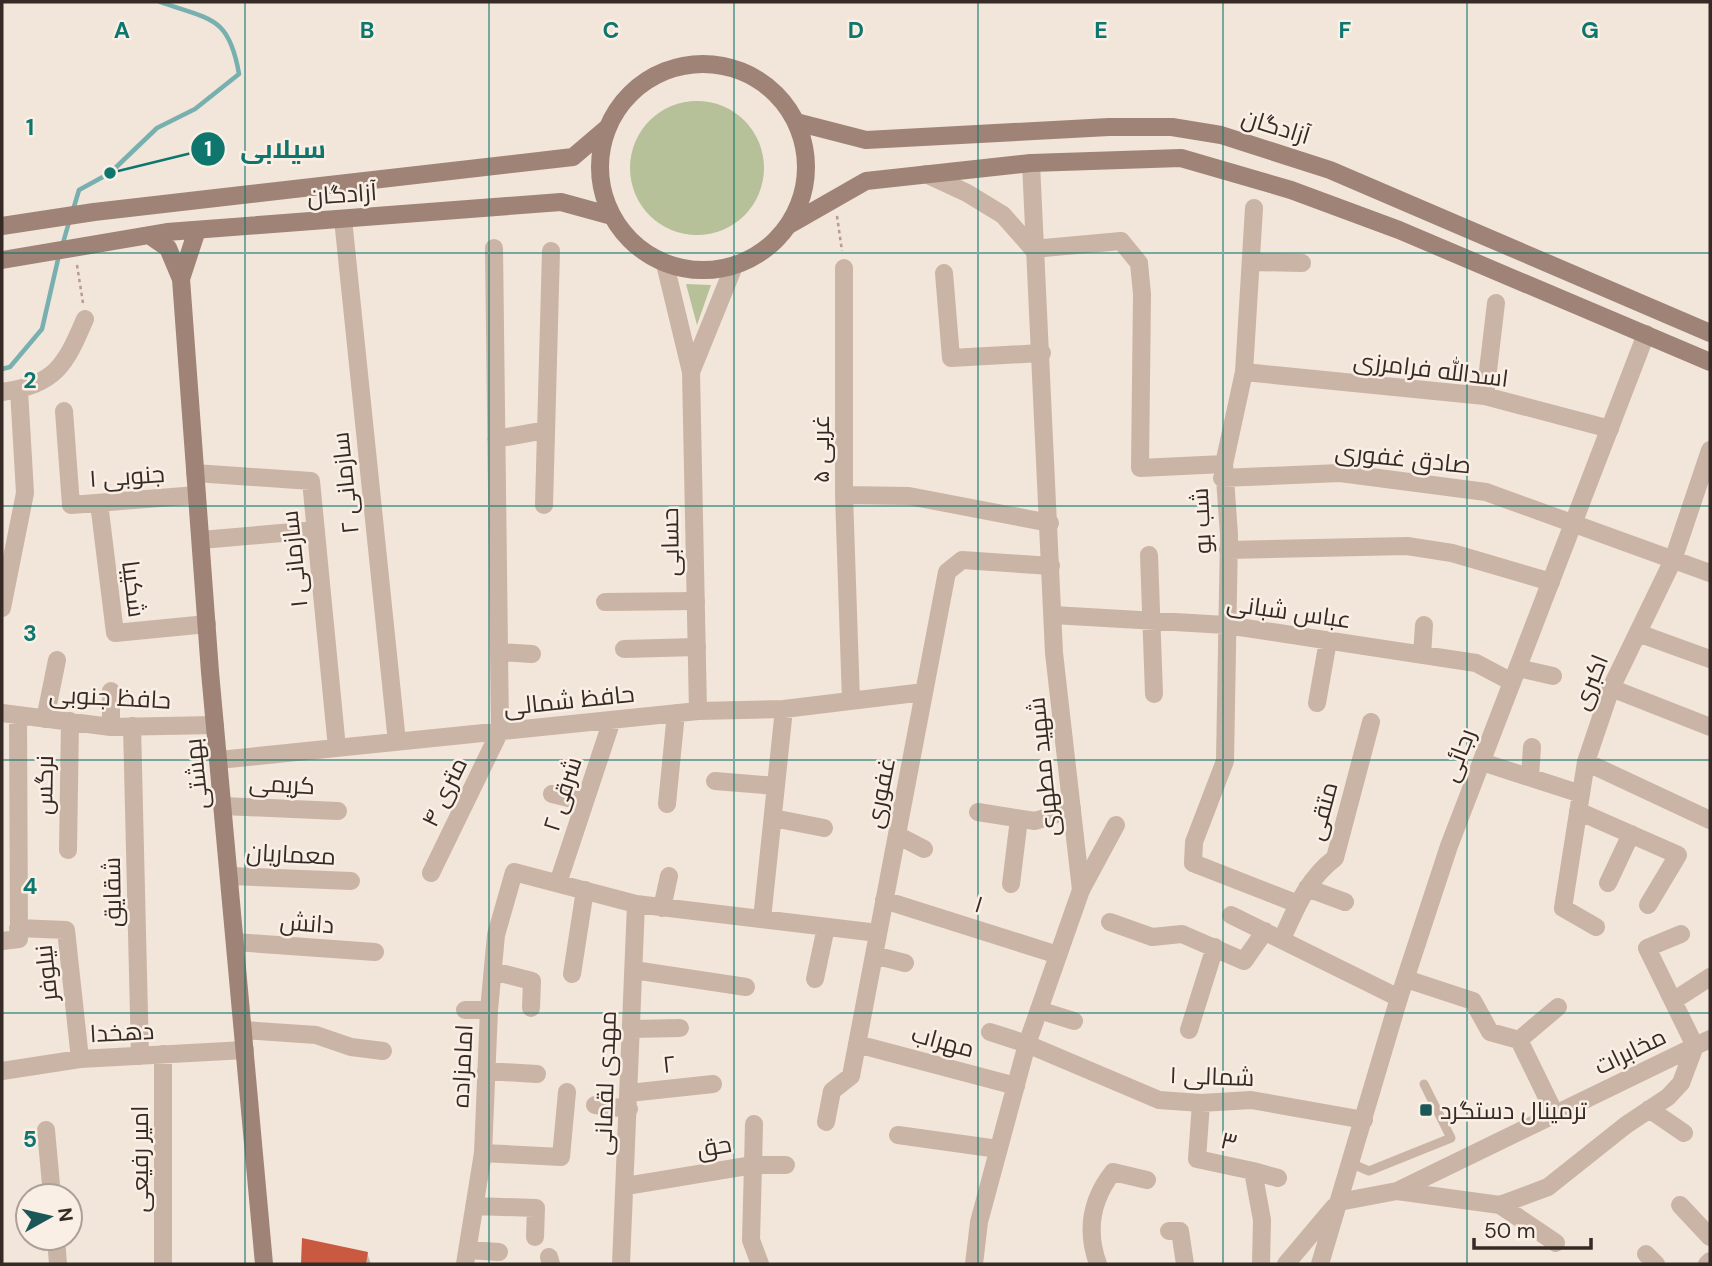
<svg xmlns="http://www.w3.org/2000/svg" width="1712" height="1266" viewBox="0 0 1712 1266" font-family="'DM Sans',Cairo,sans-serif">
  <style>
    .green { fill: #b6c199 }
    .shadow { fill: #0003 }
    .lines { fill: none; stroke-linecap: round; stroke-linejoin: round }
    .stream { stroke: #77b0af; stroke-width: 4.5 }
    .building { fill: #c95a40 }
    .path { stroke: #b69e8f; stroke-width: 2.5; stroke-dasharray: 3.5 3.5; stroke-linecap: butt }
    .service { stroke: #cab4a5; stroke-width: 9 }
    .minor { stroke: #cab4a5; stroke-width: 18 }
    .tertiary { stroke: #cab4a5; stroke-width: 18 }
    .secondary { stroke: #9e8376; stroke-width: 18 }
    .grid { fill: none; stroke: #0f766e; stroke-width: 2; stroke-opacity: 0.55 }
    .poi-dot { fill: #1b5758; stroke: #faefe5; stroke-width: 2.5 }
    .labels { text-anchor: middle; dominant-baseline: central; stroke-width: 5; stroke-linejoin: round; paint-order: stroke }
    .street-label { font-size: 24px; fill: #362a26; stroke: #faefe5 }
    .poi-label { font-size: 24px; fill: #362a26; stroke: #faefe5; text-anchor: start }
    .grid-label { font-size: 23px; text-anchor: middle; font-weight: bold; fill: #0f766e; stroke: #faefe5; stroke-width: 5; stroke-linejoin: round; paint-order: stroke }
    .leader { fill: none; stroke: #0f766e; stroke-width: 2.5 }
    .callout-dot { fill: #0f766e; stroke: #faefe5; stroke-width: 2.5 }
    .mark-label { font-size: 21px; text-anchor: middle; font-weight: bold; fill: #fff }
    .callout-label { font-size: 26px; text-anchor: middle; font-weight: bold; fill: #0f766e; stroke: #faefe5; stroke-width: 5; stroke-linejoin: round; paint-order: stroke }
  </style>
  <rect width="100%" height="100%" fill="#f2e5d9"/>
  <!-- green -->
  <path class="green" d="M630 168a67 67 0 1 1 134 0a67 67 0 1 1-134 0Z
    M686 284 711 285 697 325Z"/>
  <!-- shadow -->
  <path class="shadow" d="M304 1240 367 1253 371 1264H302Z"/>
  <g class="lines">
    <!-- stream -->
    <path class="stream" d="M73 210 79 190 110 173 157 128 195 109 239 74C229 16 211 20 160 2
      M63 243 69 222
      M2 369 10 367 42 329 59 255"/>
  </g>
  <!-- building -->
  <path class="building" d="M302 1238 368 1252 366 1264H301Z"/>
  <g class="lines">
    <!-- path -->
    <path class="path" d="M837 216 842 251
      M77 265 83 303"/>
    <!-- service -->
    <path class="service" d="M1350 1163 1369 1171 1451 1138 1424 1084"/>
    <!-- minor -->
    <path class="minor" d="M343 219 397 742
      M1033 249 1121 241 1139 263 1142 294 1140 468 1224 464 1229 535 1225 761 1194 842 1193 863 1298 904
      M1251 262 1302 263
      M844 268V495L851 701
      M944 273 951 358 1042 353
      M1244 372 1485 396 1610 429
      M2 392C56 384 65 366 85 319
      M1485 396 1496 303
      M64 411 71 505 197 495
      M496 439 546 430
      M1224 464 1244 372 1254 208
      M195 473 311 481 337 748
      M1222 478 1340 473 1486 492 1710 573
      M844 495 909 496 1050 523
      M99 503 115 633 207 624
      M544 505 551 251
      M201 540 316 530
      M1228 550 1407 546 1452 553 1551 582
      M1149 555 1154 694
      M605 602 696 601
      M2 608 25 493 19 390
      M1053 615 1226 625 1476 663 1512 682
      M1638 633 1710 659
      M624 649 697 647
      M499 652 532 654
      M1422 655 1424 625
      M1518 668 1553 676
      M1611 688 1710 727
      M1317 703 1328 641
      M2 713 111 727 215 725
      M45 719 57 660
      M132 726 140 1056
      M111 727V691
      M219 760 698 711 784 709 924 692
      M1482 762 1581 794
      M1586 762 1710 820
      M1530 777 1532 747
      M715 781 776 786
      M552 794 585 802
      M667 804 676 713
      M223 806 338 811
      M1578 811 1678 855 1648 905
      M978 812 1035 821 1072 809
      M773 818 824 828
      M897 835 924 849
      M68 850 70 721
      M431 873 500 731 494 248
      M230 876 351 881
      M558 883 612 720
      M1608 883 1631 834
      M1011 884 1019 819
      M1307 888 1345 902
      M1081 890 1116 825
      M884 900 1058 955
      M662 908 669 876
      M1231 915 1399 998
      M762 919 784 709
      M1110 922 1152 937 1182 934 1244 961 1265 931
      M1596 927 1563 908 1586 762 1611 688 1673 560 1710 450
      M18 928 66 930 80 1059
      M1282 939C1296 908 1308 878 1335 858L1371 722
      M2 941 19 939 18 715
      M235 942 375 952
      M874 955 905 963
      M634 970 746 987
      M493 971 532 981 531 1008
      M572 974 585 890
      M815 979 826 927
      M1406 979 1473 1001 1490 1032 1519 1040 1555 1114
      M1673 1001 1710 977
      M465 1010H489
      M1039 1010 1074 1021
      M631 1029 680 1028
      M243 1030 316 1035 351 1047 383 1051
      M1189 1030 1215 947
      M990 1032 1027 1044 1159 1100 1201 1103 1251 1100 1364 1120
      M1519 1040 1558 1007
      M857 1044 1016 1086
      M163 1054V1264
      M2 1071 80 1059 245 1050
      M486 1071 537 1074
      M629 1093 713 1084
      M1201 1103 1197 1159 1253 1171 1262 1220 1261 1264
      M595 1105 629 1109
      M1649 1109 1684 1133
      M826 1122 832 1091 851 1076 947 572 962 560 1051 566
      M754 1124 753 1165H786
      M46 1130 52 1196
      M898 1135 998 1149
      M483 1153 561 1157 567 1092
      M1253 1171 1278 1178
      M626 1186 753 1165 751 1240 760 1264
      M1397 1191 1500 1205 1548 1187 1626 1125 1668 1097 1681 1083 1695 1046 1647 948 1681 934
      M1339 1202 1397 1191 1710 1039
      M1500 1205 1556 1243
      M1680 1205 1710 1237
      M475 1206 536 1208 535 1237
      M1169 1231H1180L1185 1264
      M56 1238 58 1264
      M468 1250 499 1252
      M1646 1254 1656 1264
      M549 1257 551 1264
      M465 1264 483 1153 489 1010 496 935 514 872 636 904 878 933
      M621 1264 636 904
      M1098 1264C1086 1231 1091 1200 1113 1172L1147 1180"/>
    <!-- tertiary -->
    <path class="tertiary" d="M926 174 967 193 1003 215 1033 249
      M665 264 691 372 698 711
      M691 372 734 266
      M974 1264 979 1222 1027 1044 1081 890 1054 653 1031 163
      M1286 1264 1334 1207
      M1320 1264 1399 998 1449 846 1646 334
      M1707 1264 1710 1261"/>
    <!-- secondary -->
    <path class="secondary" d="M600 167a103 103 0 1 1 206 0a103 103 0 1 1-206 0Z
      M796 122 866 140 1109 127H1172L1221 135 1330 170 1710 333
      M789 225 866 181 1031 163 1181 158 1291 190 1399 230 1710 362
      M2 226 94 212 573 157 607 128
      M149 235 168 248 181 279 197 230
      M2 260 167 232 561 202 612 216
      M181 279 210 672 264 1264"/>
  </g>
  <!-- grid -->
  <path class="grid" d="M245 2V1264M489 2V1264M734 2V1264M978 2V1264M1223 2V1264M1467 2V1264M2 253H1710M2 506H1710M2 760H1710M2 1013H1710"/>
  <!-- markers -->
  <rect class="poi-dot" x="1419" y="1103" width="14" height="14" rx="3.5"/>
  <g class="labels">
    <!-- street labels -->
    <g class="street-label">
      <text transform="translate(1276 126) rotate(17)">آزادگان</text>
      <text transform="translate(342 194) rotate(-4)">آزادگان</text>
      <text transform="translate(1431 369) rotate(7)">اسدالله فرامرزی</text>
      <text transform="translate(820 449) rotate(-90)">۵ غربی</text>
      <text transform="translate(1403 458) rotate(6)">صادق غفوری</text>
      <text transform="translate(127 476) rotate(-4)">۱ جنوبی</text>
      <text transform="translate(345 483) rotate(-96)">سازمانی ۲</text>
      <text transform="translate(1201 521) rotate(-93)">شب بو</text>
      <text transform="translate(670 542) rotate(-91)">حسابی</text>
      <text transform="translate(294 559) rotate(-96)">سازمانی ۱</text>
      <text transform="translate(134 589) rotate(83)">شکیبا</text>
      <text transform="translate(1289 611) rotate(8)">عباس شبانی</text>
      <text transform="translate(1590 682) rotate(-68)">اکبری</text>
      <text transform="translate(110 697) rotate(3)">حافظ جنوبی</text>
      <text transform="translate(569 700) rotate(-6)">حافظ شمالی</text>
      <text transform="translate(1458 755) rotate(-69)">رجائی</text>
      <text transform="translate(1043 767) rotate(-96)">شهید مطهری</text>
      <text transform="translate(196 774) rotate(-96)">بهشتی</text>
      <text transform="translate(282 784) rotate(3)">کریمی</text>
      <text transform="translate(44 785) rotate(-89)">نرگس</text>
      <text transform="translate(444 792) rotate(-64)">۴ متری</text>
      <text transform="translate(880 793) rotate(-79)">غفوری</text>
      <text transform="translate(562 794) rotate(-72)">۲ شرقی</text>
      <text transform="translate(1322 811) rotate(-75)">متقی</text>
      <text transform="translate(291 854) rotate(3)">معماریان</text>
      <text transform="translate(112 892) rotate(-91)">شقایق</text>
      <text transform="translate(979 904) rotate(17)">۱</text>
      <text transform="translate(307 923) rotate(4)">دانش</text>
      <text transform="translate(46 973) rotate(-96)">نیلوفر</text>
      <text transform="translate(122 1032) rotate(-3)">دهخدا</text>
      <text transform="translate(943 1041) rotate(15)">مهراب</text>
      <text transform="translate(1630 1051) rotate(-26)">مخابرات</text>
      <text transform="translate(669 1064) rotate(-6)">۲</text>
      <text transform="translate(462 1066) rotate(-87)">امامزاده</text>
      <text transform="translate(1212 1076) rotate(2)">۱ شمالی</text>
      <text transform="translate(605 1083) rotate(-88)">مهدی لقمانی</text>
      <text transform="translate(1229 1141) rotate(13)">۳</text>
      <text transform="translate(714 1146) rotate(-10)">حق</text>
      <text transform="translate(139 1159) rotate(-90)">امیر رفیعی</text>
    </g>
    <!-- poi labels -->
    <g class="poi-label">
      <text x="1440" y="1110">ترمینال دستگرد</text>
    </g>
  </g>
  <g class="grid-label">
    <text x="122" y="38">A</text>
    <text x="367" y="38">B</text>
    <text x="611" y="38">C</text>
    <text x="856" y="38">D</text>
    <text x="1101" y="38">E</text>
    <text x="1345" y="38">F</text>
    <text x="1590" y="38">G</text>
    <text x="30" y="135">1</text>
    <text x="30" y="388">2</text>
    <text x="30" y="641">3</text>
    <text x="30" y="894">4</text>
    <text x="30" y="1147">5</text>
  </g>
  <!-- callouts -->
  <path class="leader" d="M110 173L208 149"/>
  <g class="callout-dot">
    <circle cx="110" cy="173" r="7"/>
    <circle cx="208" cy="149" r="18"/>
  </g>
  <g class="mark-label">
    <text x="208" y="156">1</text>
  </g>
  <g class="callout-label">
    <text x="283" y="158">سیلابی</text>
  </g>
  <!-- border -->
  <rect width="1712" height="1266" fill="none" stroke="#362a26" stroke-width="7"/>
  <!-- north arrow -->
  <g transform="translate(49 1217) rotate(82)"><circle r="33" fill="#faefe5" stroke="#aca099" stroke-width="2"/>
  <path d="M0-5L12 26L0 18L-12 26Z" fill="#1b5758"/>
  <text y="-10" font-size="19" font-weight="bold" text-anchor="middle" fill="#362a26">N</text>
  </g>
  <!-- scale -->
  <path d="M1474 1238v10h117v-10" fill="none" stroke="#362a26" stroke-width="3.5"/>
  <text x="1484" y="1238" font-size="21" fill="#362a26" stroke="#faefe5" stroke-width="5" paint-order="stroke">50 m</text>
</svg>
